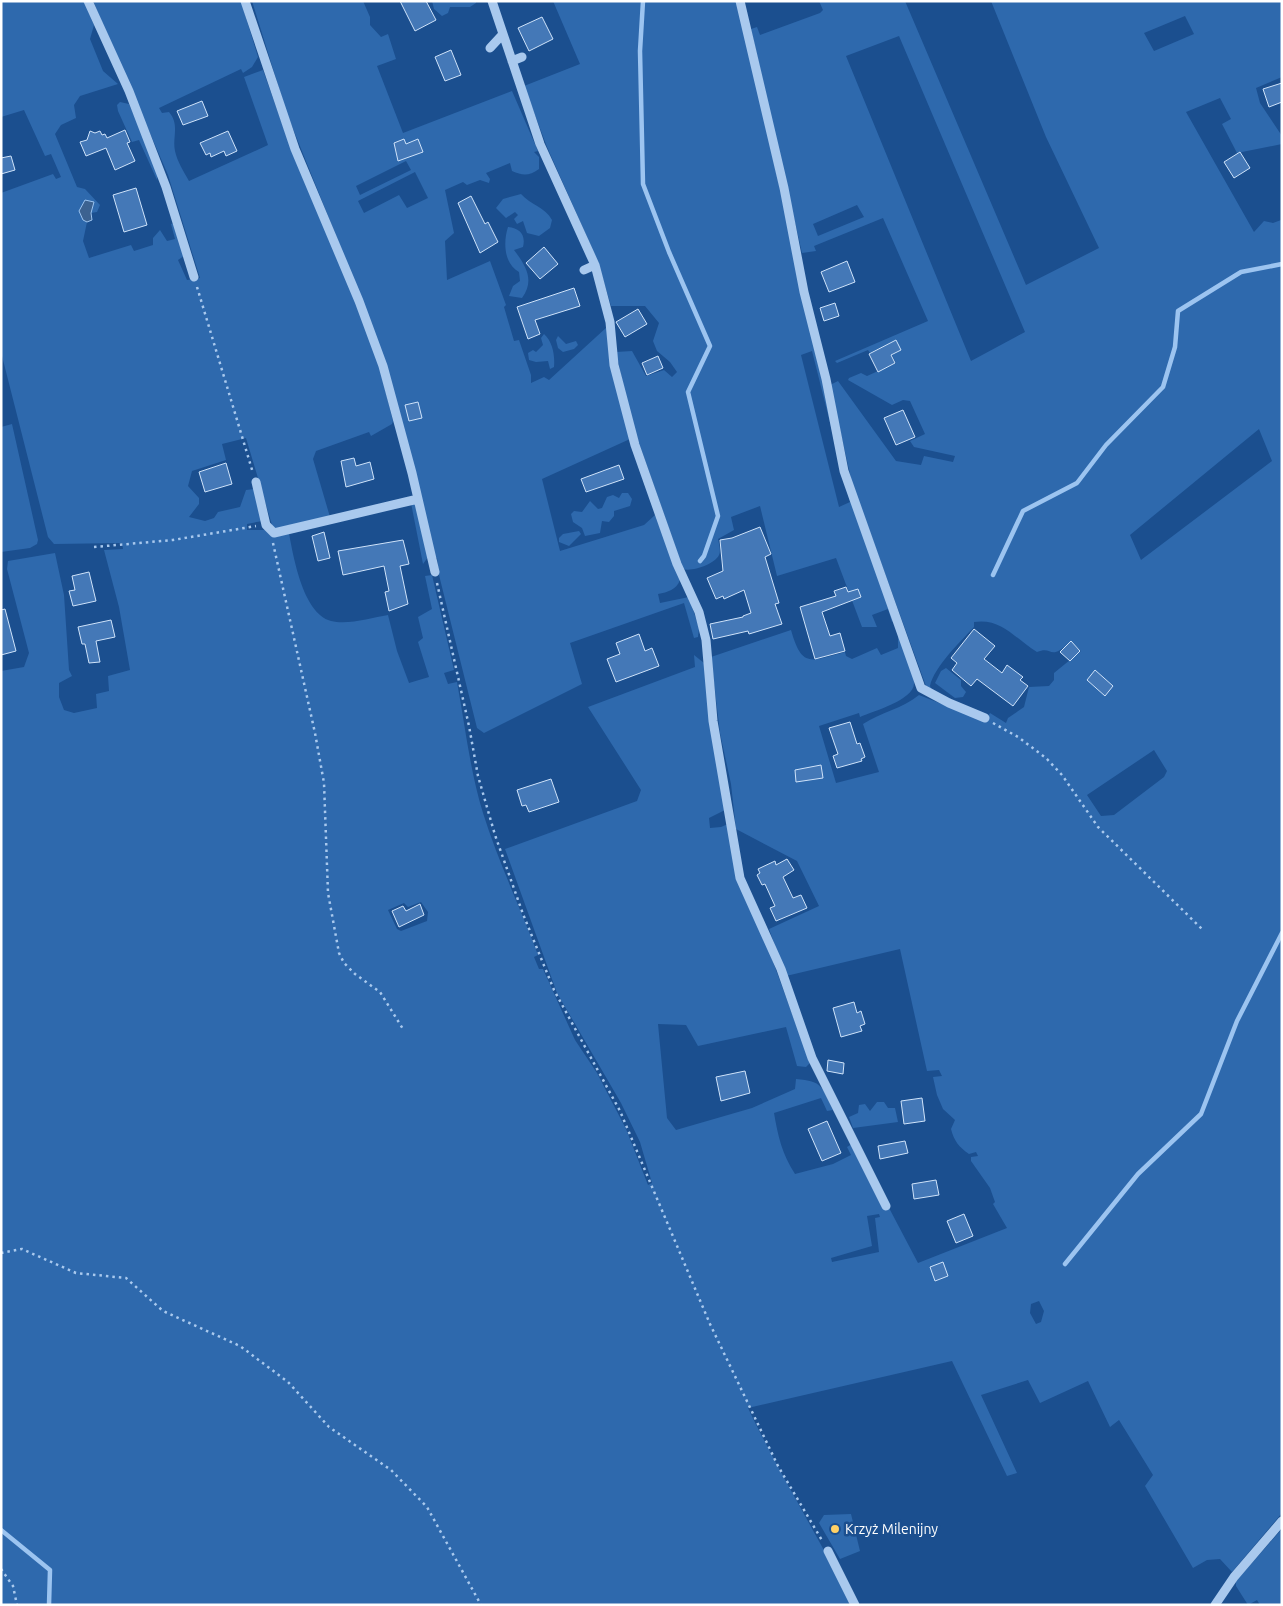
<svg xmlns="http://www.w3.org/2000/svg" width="1283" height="1606" viewBox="0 0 1283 1606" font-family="Ubuntu,sans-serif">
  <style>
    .green { fill: #2e69ad; fill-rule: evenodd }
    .water { fill: #3c6290; stroke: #9cc4f0 }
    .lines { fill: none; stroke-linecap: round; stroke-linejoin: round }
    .stream { stroke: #9cc4f0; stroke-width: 4.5 }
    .building { fill: #4478b7; stroke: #cfe3fa }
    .path { stroke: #a9c9ee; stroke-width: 2.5; stroke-dasharray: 2.5 4; stroke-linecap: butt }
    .minor { stroke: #a9c9ee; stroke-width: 9 }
    .poi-dot { fill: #ffd166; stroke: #1b4f8f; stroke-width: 2 }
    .labels { text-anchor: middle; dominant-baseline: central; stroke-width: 5; stroke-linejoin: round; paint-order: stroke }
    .poi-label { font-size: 14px; fill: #fff; stroke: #1b4f8f; text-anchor: start }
  </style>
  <rect width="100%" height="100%" fill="#1b4f8f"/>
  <!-- green -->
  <path class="green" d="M1 1H84L94 25 90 39 103 71 118 84 80 96 74 105 76 118 61 125 55 134 77 187 85 189 100 205 97 212 91 213V210L83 220 87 222 83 241 89 258 131 245 134 251 153 245V238L160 230 167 241 175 239 171 224 175 223 184 256 178 260 187 280 200 278 168 175 93 1H241L258 57 252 67 243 73 241 69 159 108 162 113 169 112C180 125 172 137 175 151 177 161 184 172 189 181L268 145 244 77 263 70 290 146 358 304 379 365 393 421 392 424 371 436 369 432 316 451 313 459 330 517 288 528C293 554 302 613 331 621 348 625 371 618 388 615L397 651 409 683 429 677 418 642 423 638 418 617 432 609 425 576 432 575 454 670 444 673 448 684 457 682C465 725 470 771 483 813 498 861 520 907 538 955L534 957 539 969H543L575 1040 597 1073 626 1129 648 1185 652 1183 640 1142 621 1103 557 993 505 849 637 801 641 790 588 707 695 667 694 655 704 663 725 810 709 818 710 828 721 827 728 824 737 879 764 937 810 1063 806 1067 797 1066 786 1027 698 1046 686 1025 658 1024 667 1118 676 1130 752 1108 795 1089 796 1079C823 1081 822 1087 833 1110L827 1111 821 1098 774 1113C778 1136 782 1154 795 1174L833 1164 851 1155 847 1147 852 1144 888 1206 918 1263 1007 1228 993 1204 995 1202 990 1188 971 1161V1157L978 1156 976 1152 969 1154C959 1147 954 1141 951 1129L955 1120 943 1109 937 1095 933 1077 942 1076 939 1070 927 1071 900 949 786 976 769 929 819 906 797 861 736 829 731 784 720 733 711 657 791 630C802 669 811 661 845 652L846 656 852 659 877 648 881 655 898 648V636L900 635C904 647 915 672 914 684 913 700 874 711 860 717L859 713 819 726 836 783 879 772 863 724C881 712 902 709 919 695L985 721 990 713 1006 723 1008 718 1024 707 1029 687 1049 686 1054 680V673L1081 651 1071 641C1048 663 1054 645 1037 652 1014 638 1002 618 974 622V627C960 642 934 667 930 686L932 690 926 686 852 483 830 385 838 381 896 461 921 465 924 456 953 462 955 456 914 447 910 441 925 434 910 401 903 400 892 405 848 380 849 378 861 373 867 376 896 363 892 355 901 350 896 340 870 353 868 350 837 363 835 361 928 321 883 218 814 246 816 251 802 253 751 29 757 27 760 35 820 13 823 10 819 1H905L1026 285 1099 248 1046 137 991 1H1282V77L1256 88 1260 103 1282 136V144L1237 153 1222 124 1231 119 1220 98 1186 112 1254 232 1264 221 1273 223 1281 220 1282 210V1513L1232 1572 1220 1559 1207 1560 1193 1568 1145 1486 1153 1475 1119 1420 1110 1427 1088 1381 1040 1403 1028 1380 981 1395 1017 1473 1007 1476 952 1361 748 1408C780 1475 819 1538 853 1605H1V671L24 667 29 653 7 569 8 561 55 553 64 595 69 670 72 676 59 683V697L64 710 74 713 97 708 96 694 109 691 108 676 130 670 119 607 104 550 123 549 122 543 54 544 48 537 1 352V193L53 174 56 179 61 177 51 154 45 156 24 110 1 117ZM1185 16 1194 34 1154 51 1144 33ZM899 36 1025 332 971 361 846 56ZM857 205 864 217 818 236 813 224ZM1259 429 1272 461 1141 560 1130 535ZM246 438 275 535 266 530H247V524L262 521 254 489 246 490 240 507 218 512 214 518 205 521 189 517 199 504V498L188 486 192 471 226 460 222 444ZM1095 670 1113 686 1105 696 1087 680ZM1154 750 1167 771 1164 777 1114 815 1101 816 1087 795ZM421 902 428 912 427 921 401 931 397 929 388 910 404 903 408 907ZM879 1214 880 1217 875 1218 879 1252 832 1262 831 1258 872 1246 867 1216ZM1039 1301 1044 1311 1041 1322 1036 1324 1030 1313 1031 1304Z
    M252 1H363L370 17V25L381 37 388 34 396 59 377 66 403 133 512 91 538 151 534 152 539 157V169C529 176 523 176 512 171L510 163 486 173 490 179 489 183 480 180 467 185 463 182 445 190 454 233 445 241 447 280 490 261 506 305 504 307 514 341 519 340 531 375V383L544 377 549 380 607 327 630 439 542 479 560 551 644 525 655 515 680 580C676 590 668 592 658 594L660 603 689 597 699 628 698 637 694 638 684 603 570 643 582 684 484 733 477 728 439 575 437 558 434 557 419 492 347 263 287 114ZM406 161 411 170 360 195 356 186ZM415 172 428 198 407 208 399 195 364 213 358 201Z
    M432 1H476V3L470 7H450L448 13 442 16 434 9Z
    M553 1H737L849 490 894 620 892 622 888 609 872 615 877 627H862L836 558 777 576 760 506 731 517 734 530 718 539C719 544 721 551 719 555 715 564 692 572 683 569L631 420 616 352 632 351 646 376 664 370 672 377 677 372 670 362 657 351 653 341 659 323 645 306H611L598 262 547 147 524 86 580 64ZM812 351 850 502 839 507 801 355Z
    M120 102 129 104 158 171 157 180 139 140 132 142 118 111 117 105Z
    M521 194C531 205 545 207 552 220L550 228 539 236 527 233 523 221 517 224 514 219 518 215 515 212 506 218 496 208 503 199Z
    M508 227C520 228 526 235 523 247L514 250C526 266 535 280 522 298L509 296 513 286 520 281 519 272C504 264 503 242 508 227Z
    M544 334C553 342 555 356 554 367L550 369 548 361 536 362 529 360 528 353 533 350 536 352 543 345 541 338Z
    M558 336 566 344 576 341 578 345 574 349 563 352 558 348 556 340Z
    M12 424 38 540 37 544 30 548 1 552V427Z
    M622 493H628L632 499 630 506 614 511V516L609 522 602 521 600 533 585 536 582 528 573 522 571 514 574 511 582 512 590 501 598 509 602 508 607 497 613 495 619 498Z
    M415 502 428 557 423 564 411 503Z
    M579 531 581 534 569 546 559 542V538L563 534Z
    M946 668 961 680V686L966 692 963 697 955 698 935 683 941 671Z
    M877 1102H884L888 1108H895L898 1122 853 1128 849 1117 858 1113 859 1105 865 1104 870 1111Z
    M851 1514 860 1551 840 1559 819 1523 824 1515Z
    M1282 1529V1605H1260L1257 1600 1248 1605 1236 1586V1581Z"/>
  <!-- water -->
  <path class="water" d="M85 200 94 202 91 213 92 220 87 222 83 220 79 211Z"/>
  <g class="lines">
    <!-- stream -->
    <path class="stream" d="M643 1 640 51 643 184 669 252 710 346 688 392 718 516 704 556 700 561
      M993 575 1023 511 1077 483 1106 445 1163 387 1175 347 1178 311 1241 272 1282 264
      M1065 1264 1138 1174 1201 1114 1237 1021 1282 933
      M1 1530 50 1570 49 1605"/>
  </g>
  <!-- building -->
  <path class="building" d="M400 1H426L436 20 415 31Z
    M542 17 553 39 529 51 518 28Z
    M451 50 461 75 445 81 435 57Z
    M1282 83V102L1269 107 1263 89Z
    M202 101 208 116 183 125 177 111Z
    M125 130 130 142 127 143 135 161 115 170 106 148 86 156 80 142 87 140 90 131 95 133 100 131 102 135 105 134 107 138Z
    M228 131 237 151 226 156 224 151 211 157 210 153 206 155 200 143Z
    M404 139 406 144 418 139 423 152 398 161 394 143Z
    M1240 152 1250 168 1234 178 1224 162Z
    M11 156 15 170 1 174V158Z
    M136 188 147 225 124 232 113 195Z
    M471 196 485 224 488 222 498 242 480 253 458 203Z
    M544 247 558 264 540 279 526 263Z
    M847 261 855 282 829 292 821 272Z
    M574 288 580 306 535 320 540 334 528 339 517 307Z
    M835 303 839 316 824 321 820 308Z
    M638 309 647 324 625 337 616 322Z
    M896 340 901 350 891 355 895 363 878 372 869 354Z
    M658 356 663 368 647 375 642 363Z
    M418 402 422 418 409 421 405 405Z
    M903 410 915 437 896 445 884 418Z
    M354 458 356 466 370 462 374 479 346 487 341 461Z
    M226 463 232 484 205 492 199 472Z
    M619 465 624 479 586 492 581 479Z
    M760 527 771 554 765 557 779 603 775 604 782 624 749 634 748 631 713 639 710 624 743 617V616L751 613 744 590 724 599 723 596 716 599 707 578 723 571 720 540 732 538Z
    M324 532 330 558 318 561 312 536Z
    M403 540 409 564 400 566 408 604 389 611 385 592 389 591 384 566 343 575 338 551Z
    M89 572 96 601 73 606 69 591 75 590 72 576Z
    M846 587 848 592 858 589 861 597 822 612 830 636 840 633 845 651 815 659 800 607 836 596 834 591Z
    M5 609 16 651 1 655V610Z
    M111 620 115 637 96 641 100 662 89 663 85 644H82L78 627Z
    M974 629 995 646 984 659 1002 673 1007 665 1023 677 1020 680 1028 686 1013 706 977 679 971 686 952 670 957 663 951 658Z
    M639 634 645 651 652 648 659 666 616 682 607 659 620 654 616 643Z
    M1071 641 1080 651 1070 661 1060 652Z
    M1095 670 1113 686 1105 696 1087 680Z
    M850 722 857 744 860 743 865 757 861 759 862 761 837 768 833 756 838 754 829 728Z
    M821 765 823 778 796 782 795 770Z
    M551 779 559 802 529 812 526 805 522 806 517 790Z
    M787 859 794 870 783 877 793 898 801 895 807 908 776 921 770 908 775 906 765 884 762 885 757 875 760 873 758 869 775 861 776 865Z
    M420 904 424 915 399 927 392 911 403 906 406 911Z
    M854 1002 857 1013 861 1011 865 1024 860 1026 862 1031 841 1037 833 1008Z
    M828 1060 844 1063 843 1074 827 1071Z
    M745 1071 750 1093 721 1101 716 1077Z
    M922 1098 925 1121 904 1124 901 1101Z
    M827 1121 841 1153 822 1161 808 1129Z
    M905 1141 908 1153 880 1159 878 1146Z
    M936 1180 939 1195 914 1199 912 1184Z
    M964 1214 973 1236 956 1243 947 1221Z
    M943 1262 948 1276 935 1281 930 1267Z"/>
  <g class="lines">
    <!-- path -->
    <path class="path" d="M197 287 253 473
      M273 543 315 733 324 783 328 893 339 953 344 963 355 974 380 992 403 1029
      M94 547 173 540 256 526
      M437 583 469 726 478 776 495 835 523 914 554 990 620 1111 710 1324 778 1466 823 1542
      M993 723 1018 737 1046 758 1062 775 1098 827 1204 931
      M1 1253 22 1249 76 1273 126 1278 163 1311 240 1346 288 1382 329 1427 391 1470 427 1507 481 1605
      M1 1569 13 1586 17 1605"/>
    <!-- minor -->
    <path class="minor" d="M88 1 129 91 166 187 194 277
      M245 1 295 149 359 301 383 366 412 473 435 572
      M492 1 540 144 595 265 610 322 614 365 635 445 677 564 699 612 706 640 713 721 740 878 781 969 812 1058 886 1206
      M740 1 784 188 804 292 826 379 844 471 921 688 949 703 985 718
      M490 48 503 34
      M512 61 522 57
      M584 270 595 265
      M256 482 266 525 274 533 418 499
      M828 1551 855 1605
      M1215 1605 1234 1577 1282 1521"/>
  </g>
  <!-- markers -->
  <circle class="poi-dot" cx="835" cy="1529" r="5"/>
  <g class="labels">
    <!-- poi labels -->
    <g class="poi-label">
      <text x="845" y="1529">Krzyż Milenijny</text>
    </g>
  </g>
  <!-- border -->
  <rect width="1283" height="1606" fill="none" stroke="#ffffff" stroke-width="5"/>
</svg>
